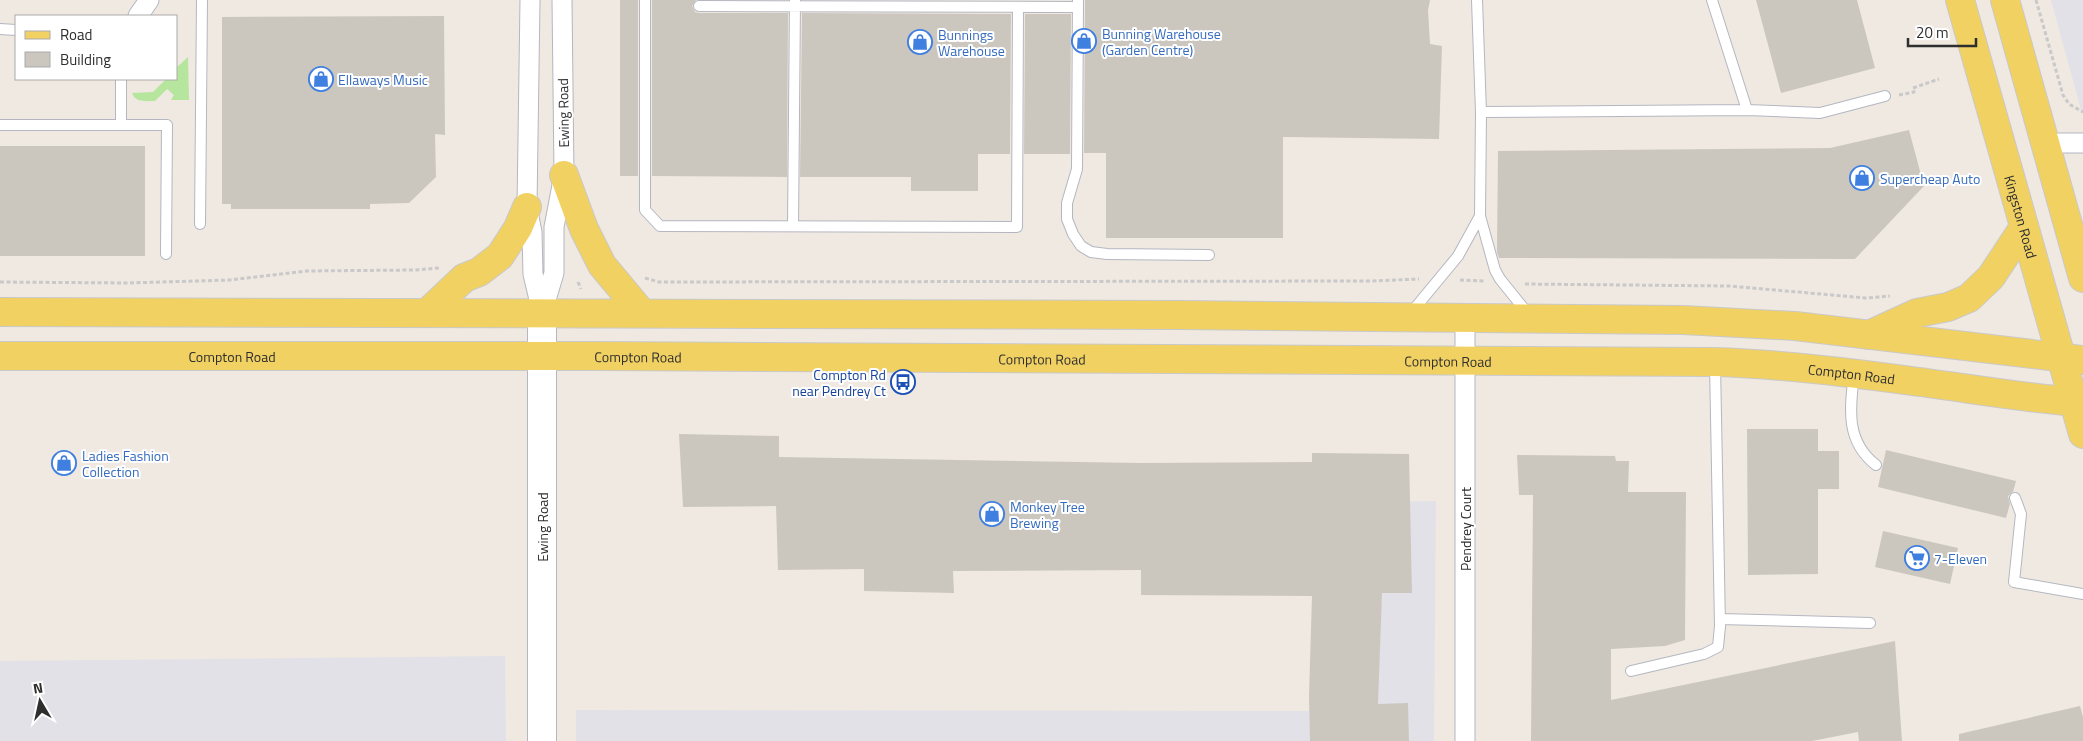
<svg xmlns="http://www.w3.org/2000/svg" width="2083" height="741" viewBox="0 0 2083 741" font-family="'Titillium Web',sans-serif">
  <style>
    .industrial { fill: #e3e1e8 }
    .green { fill: #b6e59e }
    .building { fill: #cbc7bf }
    .lines { fill: none; stroke-linecap: round; stroke-linejoin: round }
    .lane-casing { stroke: #b4b7c1; stroke-width: 12 }
    .street-casing { stroke: #b4b7c1; stroke-width: 21 }
    .secondary-casing { stroke: #b4b7c1; stroke-width: 30 }
    .primary-casing { stroke: #c9c9c9; stroke-width: 30 }
    .path { stroke: #c9c9c9; stroke-width: 3; stroke-dasharray: 4 2.5; stroke-linecap: butt }
    .lane { stroke: #fff; stroke-width: 10 }
    .street { stroke: #fff; stroke-width: 19 }
    .secondary { stroke: #fff; stroke-width: 28 }
    .primary { stroke: #f2d163; stroke-width: 28 }
    .labels { text-anchor: middle; dominant-baseline: central; stroke-width: 4; stroke-linejoin: round; paint-order: stroke }
    .shop-label { font-size: 14px; fill: #366cbe; stroke: #fff; text-anchor: start }
    .street-label { font-size: 14px; fill: #2e2e2e; stroke: #fff }
    .transit-label { font-size: 14px; fill: #164399; stroke: #fff; text-anchor: end }
  </style>
  <rect width="100%" height="100%" fill="#efe9e1"/>
  <!-- industrial -->
  <path class="industrial" d="M2051 0H2083V117Z
    M1436 501 1434 741H576V710L1320 711V503Z
    M505 656 506 741H0V661Z"/>
  <!-- green -->
  <path class="green" d="M188 57 189 100H171L174 95 167 89 155 101C145 101 136 103 132 93L153 92 166 79H176V68Z"/>
  <!-- building -->
  <path class="building" d="M620 0H638V176H620Z
    M652 0H696L692 6 695 12 699 13H788L787 177 652 176Z
    M1085 0H1430L1428 10 1430 44 1442 46 1439 139 1283 137V238H1106V153H1084Z
    M1756 0H1857L1875 68 1781 93Z
    M802 13 1011 14 1010 154H978V191H911V177H800Z
    M1025 14H1071L1070 154H1024Z
    M444 16 445 135 435 134 436 177 409 203 370 204V209H231V204H222V17Z
    M1909 130 1924 186 1855 259 1499 258 1497 252 1498 151 1830 148Z
    M0 146H145V256H0Z
    M1747 429H1818V451H1839V489H1818V574L1748 575Z
    M679 434 779 436V457L1141 463 1312 462V453L1409 454 1412 593H1382L1378 704 1408 703 1409 741H1310L1309 696 1312 596 1141 595V570L953 571 954 593 864 591V569L778 570 776 506 683 507Z
    M1886 450 2016 481 2013 492 2008 496 2010 504 2006 518 1878 487Z
    M1517 455 1615 456 1616 461H1629L1628 492H1686L1685 640 1665 646 1611 649V700L1895 641 1902 741H1859L1858 732 1812 741H1531L1533 495H1519Z
    M1883 531 1958 548 1950 584 1875 567Z
    M2080 706 2083 717V741H1959V734Z"/>
  <g class="lines">
    <defs>
      <path id="lane" d="M645 0V210L660 226 1017 227 1018 7
        M1078 0 1077 169 1067 203V219L1073 234 1081 246 1091 252 1107 254 1209 255
        M1477 0 1481 112 1480 216 1495 270 1500 279 1529 315
        M1712 0 1747 110
        M699 6 1078 7
        M0 29 16 30
        M1481 112 1747 110 1820 113 1885 96
        M0 125H167L166 254
        M121 125V79
        M200 224 202 0
        M793 226 795 1
        M1410 314 1458 256 1480 216
        M1854 374C1850 408 1845 441 1876 465
        M2015 498 2021 514 2014 582 2083 594
        M1720 619 1870 623
        M1631 671 1704 654 1718 647 1720 626 1715 364"/>
      <path id="street" d="M530 0 527 207 532 232 533 274 542 312
        M138 16 149 0
        M2045 143H2083
        M542 313 554 273V227L564 175 562 0
        M1465 317V741"/>
      <path id="secondary" d="M542 741V313"/>
      <g id="primary">
        <path id="s1" d="M1960 0 2083 434"/>
        <path d="M2005 0 2083 278"/>
        <path d="M564 175 584 229 602 265 642 313"/>
        <path d="M0 312 1179 315 1683 320 1795 326 2083 360"/>
        <path d="M427 313 464 278 479 272 500 256 518 228 527 207"/>
        <path d="M1869 335 1917 313 1948 307 1969 298 1991 277 2024 227"/>
        <path id="s2" d="M0 356H598L1715 362C1781 364 1847 372 1912 381 1969 388 2026 399 2083 402"/>
      </g>
    </defs>
    <!-- lane casing -->
    <use href="#lane" class="lane-casing"/>
    <!-- street casing -->
    <use href="#street" class="street-casing"/>
    <!-- secondary casing -->
    <use href="#secondary" class="secondary-casing"/>
    <!-- primary casing -->
    <use href="#primary" class="primary-casing"/>
    <!-- path -->
    <path class="path" d="M2036 0 2063 95 2069 104 2083 112
      M1899 95 1914 92 1913 88 1939 79
      M645 278 659 282 1372 281 1419 279
      M1460 280 1484 281
      M0 282 127 283 230 280 307 271 415 270 439 268
      M578 282 581 289
      M1525 284 1729 286 1866 298 1890 296"/>
    <!-- lane -->
    <use href="#lane" class="lane"/>
    <!-- street -->
    <use href="#street" class="street"/>
    <!-- secondary -->
    <use href="#secondary" class="secondary"/>
    <!-- primary -->
    <use href="#primary" class="primary"/>
  </g>
  <!-- icons -->
  <defs>
    <symbol id="shop-ring" viewBox="-11 -11 22 22"><circle r="9.5" fill="#fff" stroke="#3f7fe0" stroke-width="1.5"/><path d="M-5-2.5h2.3a2.7 3.5 0 0 1 5.4 0H5L5.5 6h-11ZM-1.5-2.5h3a1.5 2.3 0 0 0-3 0Z" fill="#3f7fe0"/></symbol>
    <symbol id="bus-ring" viewBox="-11 -11 22 22"><circle r="9.5" fill="#fff" stroke="#1a4fb4" stroke-width="1.5"/><path d="M-5-6H5V4H4V6H2V4H-2V6H-4V4H-5ZM-3.5-4V0h7V-4ZM-3.5 1.2v1.5H-2V1.2ZM2 1.2v1.5H3.5V1.2Z" fill="#1a4fb4"/></symbol>
    <symbol id="supermarket-ring" viewBox="-11 -11 22 22"><circle r="9.5" fill="#fff" stroke="#3f7fe0" stroke-width="1.5"/><path d="M-6-5.5h2.5l.6 2H6L4.5 2H-2.5L-4.4-4H-6ZM-1.5 3.2a1.3 1.3 0 1 0 .1 0ZM3 3.2a1.3 1.3 0 1 0 .1 0Z" fill="#3f7fe0"/></symbol>
  </defs>
  <g fill-rule="evenodd">
    <use href="#shop-ring" x="1070" y="27" width="28" height="28"/>
    <use href="#shop-ring" x="906" y="28" width="28" height="28"/>
    <use href="#shop-ring" x="307" y="65" width="28" height="28"/>
    <use href="#shop-ring" x="1848" y="164" width="28" height="28"/>
    <use href="#bus-ring" x="889" y="368" width="28" height="28"/>
    <use href="#shop-ring" x="50" y="449" width="28" height="28"/>
    <use href="#shop-ring" x="978" y="500" width="28" height="28"/>
    <use href="#supermarket-ring" x="1903" y="544" width="28" height="28"/>
  </g>
  <g class="labels">
    <!-- shop labels -->
    <g class="shop-label">
      <text x="1102" y="33">Bunning Warehouse<tspan x="1102" dy="16">(Garden Centre)</tspan></text>
      <text x="938" y="34">Bunnings<tspan x="938" dy="16">Warehouse</tspan></text>
      <text x="338" y="79">Ellaways Music</text>
      <text x="1880" y="178">Supercheap Auto</text>
      <text x="82" y="455">Ladies Fashion<tspan x="82" dy="16">Collection</tspan></text>
      <text x="1010" y="506">Monkey Tree<tspan x="1010" dy="16">Brewing</tspan></text>
      <text x="1934" y="558">7-Eleven</text>
    </g>
    <!-- street labels -->
    <g class="street-label">
      <text transform="translate(563 113) rotate(-91)">Ewing Road</text>
      <text stroke="none"><textPath href="#s1" startOffset="225">Kingston Road</textPath></text>
      <text stroke="none"><textPath href="#s2" startOffset="232">Compton Road</textPath></text>
      <text stroke="none"><textPath href="#s2" startOffset="638">Compton Road</textPath></text>
      <text stroke="none"><textPath href="#s2" startOffset="1042">Compton Road</textPath></text>
      <text stroke="none"><textPath href="#s2" startOffset="1448">Compton Road</textPath></text>
      <text stroke="none"><textPath href="#s2" startOffset="1852">Compton Road</textPath></text>
      <text transform="translate(542 527) rotate(-90)">Ewing Road</text>
      <text transform="translate(1465 529) rotate(-90)">Pendrey Court</text>
    </g>
    <!-- transit labels -->
    <g class="transit-label">
      <text x="886" y="374">Compton Rd<tspan x="886" dy="16">near Pendrey Ct</tspan></text>
    </g>
  </g>
  <!-- legend -->
  <rect x="15" y="15" width="162" height="65" fill="#ffffff" stroke="#ababab"/>
  <rect x="25" y="31" width="25" height="8" fill="#f2d163" stroke="#ababab"/>
  <text x="60" y="40" font-size="15" fill="#2e2e2e">Road</text>
  <rect x="25" y="52" width="25" height="15" fill="#cbc7bf" stroke="#ababab"/>
  <text x="60" y="65" font-size="15" fill="#2e2e2e">Building</text>
  <!-- north arrow -->
  <g transform="translate(40 701) rotate(351)" stroke="#ffffff" stroke-width="4" paint-order="stroke">
  <path d="M0-4L9 19L0 12L-9 19Z" fill="#2e2e2e"/>
  <text y="-8" font-size="14" font-weight="bold" text-anchor="middle" fill="#2e2e2e">N</text>
  </g>
  <!-- scale -->
  <path d="M1908 38v8h68v-8" fill="none" stroke="#2e2e2e" stroke-width="2.5"/>
  <text x="1916" y="38" font-size="15" fill="#2e2e2e" stroke="#ffffff" stroke-width="4" paint-order="stroke">20 m</text>
</svg>
